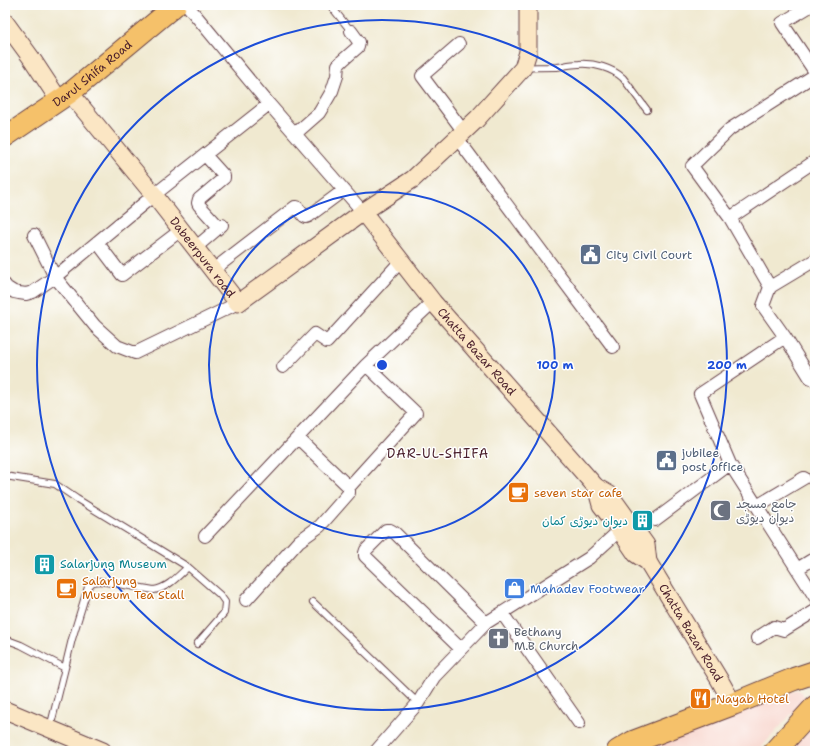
<svg xmlns="http://www.w3.org/2000/svg" width="820" height="756" viewBox="0 0 820 756" font-family="'Shantell Sans','Playpen Sans Arabic',sans-serif">
  <style>
    .built { fill: #f7d1c7 }
    .lines { fill: none; stroke-linecap: round; stroke-linejoin: round }
    .street-tunnel { stroke: #cfc1af; stroke-width: 12; stroke-dasharray: 12 6; stroke-linecap: butt }
    .lane-casing { stroke: #633d44; stroke-width: 8 }
    .street-casing { stroke: #633d44; stroke-width: 14 }
    .secondary-casing { stroke: #633d44; stroke-width: 19 }
    .primary-casing { stroke: #633d44; stroke-width: 22 }
    .highway-casing { stroke: #633d44; stroke-width: 24 }
    .lane { stroke: #fff; stroke-width: 6 }
    .street { stroke: #fff; stroke-width: 12 }
    .secondary { stroke: #fbe6c4; stroke-width: 17 }
    .primary { stroke: #f5c16b; stroke-width: 20 }
    .highway { stroke: #f5c16b; stroke-width: 22 }
    .ring { fill: none; stroke: #1d4ed8; stroke-width: 2 }
    .labels { text-anchor: middle; dominant-baseline: central; stroke-width: 3; stroke-linejoin: round; paint-order: stroke }
    .street-label { font-size: 12px; fill: #4a1f2b; stroke: #fff }
    .service-label { font-size: 12px; fill: #4e5e75; stroke: #fff; text-anchor: start }
    .food-label { font-size: 12px; fill: #c56008; stroke: #fff; text-anchor: start }
    .worship-label { font-size: 12px; fill: #5b616d; stroke: #fff; text-anchor: start }
    .culture-label { font-size: 12px; fill: #0d838f; stroke: #fff; text-anchor: end }
    .shop-label { font-size: 12px; fill: #366cbe; stroke: #fff; text-anchor: start }
    .neighbourhood-label { font-size: 13px; letter-spacing: 1px; fill: #4a1f2b; stroke: #fff }
    .centre { fill: #1d4ed8; stroke: #fff; stroke-width: 2 }
    .ring-label { font-size: 12px; text-anchor: middle; font-weight: bold; fill: #1d4ed8; stroke: #fff; stroke-width: 3; stroke-linejoin: round; paint-order: stroke }
  </style>
  <rect width="100%" height="100%" fill="#fff"/>
  <filter id="ink" filterUnits="userSpaceOnUse"><feTurbulence type="fractalNoise" baseFrequency=".025" numOctaves="2"/><feDisplacementMap in="SourceGraphic" scale="8" xChannelSelector="R" yChannelSelector="G"/><feConvolveMatrix kernelMatrix="1 2 1 2 8 2 1 2 1" color-interpolation-filters="sRGB"/></filter>
  <filter id="wash" filterUnits="userSpaceOnUse"><feTurbulence type="fractalNoise" baseFrequency=".012" numOctaves="4" result="noise"/><feDisplacementMap in="SourceGraphic" scale="16" xChannelSelector="R" yChannelSelector="G"/><feGaussianBlur stdDeviation="0.9" result="paint"/><feColorMatrix in="noise" values="0 0 0 0 0 0 0 0 0 0 0 0 0 0 0 0 0 1.4 0 .05"/><feComposite in="paint" operator="in"/></filter>
  <g filter="url(#wash)">
    <rect width="100%" height="100%" fill="#f0e9d0"/>
    <!-- built -->
    <path class="built" d="M798 689 806 698 758 751H634Z
      M815 724V751H789Z"/>
  </g>
  <g filter="url(#ink)">
    <g class="lines">
      <!-- street-tunnel -->
      <path class="street-tunnel" d="M638 533 655 520"/>
      <defs>
        <path id="lane" d="M330 5 351 31
          M525 68C535 67 546 67 557 67 564 66 571 64 579 64 594 63 612 68 623 78L647 110
          M5 476 55 484 77 499 188 567 220 595 225 602 224 613 197 644
          M313 602 418 703
          M5 639 21 645 65 668 50 728
          M65 668 72 639 88 587 93 582 100 581 154 590C168 588 178 576 188 567"/>
        <path id="street" d="M187 5 269 104 363 212
          M812 5 782 23 815 72
          M459 44 422 76 464 132
          M815 75 730 129 692 166 730 218 770 287 763 306 785 337 811 379 815 376
          M295 134 319 113 325 103 332 91 337 76 338 65 343 60 358 47 359 42 351 31
          M457 138 613 347
          M205 155 224 176V178L199 199 198 203 199 205 219 227
          M730 218 815 161
          M34 235 55 277 95 326 117 346 135 353 238 303
          M97 242 122 275 181 230
          M195 248 222 225
          M213 270 295 207H297L304 216 306 217 309 216 344 190
          M5 285 6 287 14 292 19 293 26 294 33 292 55 277 154 195 269 104
          M770 287 815 260
          M785 337 700 394 730 464 815 597
          M283 367 315 334 327 342 401 261
          M298 438 349 487
          M757 506 804 478
          M655 520 730 464
          M205 536 366 365 433 302
          M797 569 815 558
          M246 600 299 541 320 526 349 493V487L416 413 366 365
          M502 613 579 723
          M757 638 774 627 784 630 815 611
          M461 649 365 556V553L366 550 386 530H390L395 533 486 623
          M376 751 418 703 434 677 486 623 589 558 620 530"/>
        <g id="secondary">
          <path id="s1" d="M5 22 32 59 59 100 70 93 154 195 238 303 278 274 363 212 413 179 457 138 477 119 523 68 528 52V5"/>
          <path id="s2" d="M363 212 433 302 596 487 610 495 646 545 648 562"/>
          <path id="s3" d="M596 487 601 505 613 520 636 554 648 562 719 679 733 704"/>
          <path d="M5 710 103 751"/>
        </g>
        <g id="primary">
          <path id="s4" d="M5 137 70 93 176 5"/>
        </g>
        <path id="highway" d="M618 751 633 742 733 704 794 679 815 672
          M775 751 815 707"/>
      </defs>
      <!-- lane casing -->
      <use href="#lane" class="lane-casing"/>
      <!-- street casing -->
      <use href="#street" class="street-casing"/>
      <!-- secondary casing -->
      <use href="#secondary" class="secondary-casing"/>
      <!-- primary casing -->
      <use href="#primary" class="primary-casing"/>
      <!-- highway casing -->
      <use href="#highway" class="highway-casing"/>
      <!-- lane -->
      <use href="#lane" class="lane"/>
      <!-- street -->
      <use href="#street" class="street"/>
      <!-- secondary -->
      <use href="#secondary" class="secondary"/>
      <!-- primary -->
      <use href="#primary" class="primary"/>
      <!-- highway -->
      <use href="#highway" class="highway"/>
    </g>
  </g>
  <!-- distance rings -->
  <g class="ring">
    <circle cx="382" cy="365" r="173"/>
    <circle cx="382" cy="365" r="345"/>
  </g>
  <!-- icons -->
  <defs>
    <symbol id="civic-square" viewBox="-11 -11 22 22"><rect x="-9" y="-9" width="18" height="18" rx="4" fill="#5c6f8a" stroke="#fff"/><path d="M-.6-6.5H3V-4.5H.6V-3L4-1V1h2V6H-6V1h2V-1L-.6-3ZM-1.2 2.5V6h2.4V2.5Z" fill="#fff"/></symbol>
    <symbol id="cafe-square" viewBox="-11 -11 22 22"><rect x="-9" y="-9" width="18" height="18" rx="4" fill="#e8710a" stroke="#fff"/><path d="M-5.5-4.5H6V0H3Q3 3.5 0 3.5H-2.5Q-5.5 3.5-5.5 0ZM3-3.2v2h1.7v-2ZM-6 4.5H4V6H-6Z" fill="#fff"/></symbol>
    <symbol id="mosque-square" viewBox="-11 -11 22 22"><rect x="-9" y="-9" width="18" height="18" rx="4" fill="#6b7280" stroke="#fff"/><path d="M3.5-4.9A6 6 0 1 0 3.5 4.9A5 5 0 1 1 3.5-4.9Z" fill="#fff"/></symbol>
    <symbol id="building-square" viewBox="-11 -11 22 22"><rect x="-9" y="-9" width="18" height="18" rx="4" fill="#0f9aa8" stroke="#fff"/><path d="M-4-6H4V6H1V3H-1V6H-4ZM-2.5-4.3h1.7v1.8h-1.7ZM.8-4.3h1.7v1.8H.8ZM-2.5-1h1.7V.8h-1.7ZM.8-1h1.7V.8H.8Z" fill="#fff"/></symbol>
    <symbol id="shop-square" viewBox="-11 -11 22 22"><rect x="-9" y="-9" width="18" height="18" rx="4" fill="#3f7fe0" stroke="#fff"/><path d="M-5-2.5h2.3a2.7 3.5 0 0 1 5.4 0H5L5.5 6h-11ZM-1.5-2.5h3a1.5 2.3 0 0 0-3 0Z" fill="#fff"/></symbol>
    <symbol id="church-square" viewBox="-11 -11 22 22"><rect x="-9" y="-9" width="18" height="18" rx="4" fill="#6b7280" stroke="#fff"/><path d="M-1.2-6h2.4v3.5h3.3v2.4h-3.3V6h-2.4V-.1h-3.3v-2.4h3.3Z" fill="#fff"/></symbol>
    <symbol id="restaurant-square" viewBox="-11 -11 22 22"><rect x="-9" y="-9" width="18" height="18" rx="4" fill="#e8710a" stroke="#fff"/><path d="M-5-6h1v4h1v-4h1v4h1v-4h1v5L-1.5 .5V6h-2V.5L-5-1ZM5-6V6H3V1.5H1.5Q1.5-4 5-6Z" fill="#fff"/></symbol>
  </defs>
  <g fill-rule="evenodd">
    <use href="#civic-square" x="578" y="242" width="25" height="25"/>
    <use href="#civic-square" x="654" y="448" width="25" height="25"/>
    <use href="#cafe-square" x="506" y="480" width="25" height="25"/>
    <use href="#mosque-square" x="708" y="498" width="25" height="25"/>
    <use href="#building-square" x="630" y="508" width="25" height="25"/>
    <use href="#building-square" x="32" y="552" width="25" height="25"/>
    <use href="#cafe-square" x="54" y="576" width="25" height="25"/>
    <use href="#shop-square" x="502" y="576" width="25" height="25"/>
    <use href="#church-square" x="486" y="626" width="25" height="25"/>
    <use href="#restaurant-square" x="688" y="686" width="25" height="25"/>
  </g>
  <g class="labels">
    <!-- street labels -->
    <g class="street-label">
      <text stroke="none"><textPath href="#s4" startOffset="108">Darul Shifa Road</textPath></text>
      <text stroke="none"><textPath href="#s1" startOffset="319">Dabeerpura road</textPath></text>
      <text stroke="none"><textPath href="#s2" startOffset="180">Chatta Bazar Road</textPath></text>
      <text stroke="none"><textPath href="#s3" startOffset="176">Chatta Bazar Road</textPath></text>
    </g>
    <!-- service labels -->
    <g class="service-label">
      <text x="606" y="255">City Civil Court</text>
      <text x="682" y="453">jubilee<tspan x="682" dy="14">post office</tspan></text>
    </g>
    <!-- food labels -->
    <g class="food-label">
      <text x="534" y="493">seven star cafe</text>
      <text x="82" y="581">Salarjung<tspan x="82" dy="14">Museum Tea Stall</tspan></text>
      <text x="716" y="699">Nayab Hotel</text>
    </g>
    <!-- worship labels -->
    <g class="worship-label">
      <text x="736" y="504">جامع مسجد<tspan x="736" dy="14">دیوان دیوڑی</tspan></text>
      <text x="514" y="632">Bethany<tspan x="514" dy="14">M.B Church</tspan></text>
    </g>
    <!-- culture labels -->
    <g class="culture-label">
      <text x="628" y="521">دیوان دیوڑی کمان</text>
      <text x="60" y="564" text-anchor="start">Salarjung Museum</text>
    </g>
    <!-- shop labels -->
    <g class="shop-label">
      <text x="530" y="589">Mahadev Footwear</text>
    </g>
    <!-- neighbourhood labels -->
    <g class="neighbourhood-label">
      <text x="438" y="453">DAR-UL-SHIFA</text>
    </g>
  </g>
  <circle cx="382" cy="365" r="6" class="centre"/>
  <g class="ring-label">
    <text x="555" y="369">100 m</text>
    <text x="727" y="369">200 m</text>
  </g>
  <!-- margin -->
  <rect width="820" height="756" fill="none" stroke="#fff" stroke-width="20"/>
</svg>
